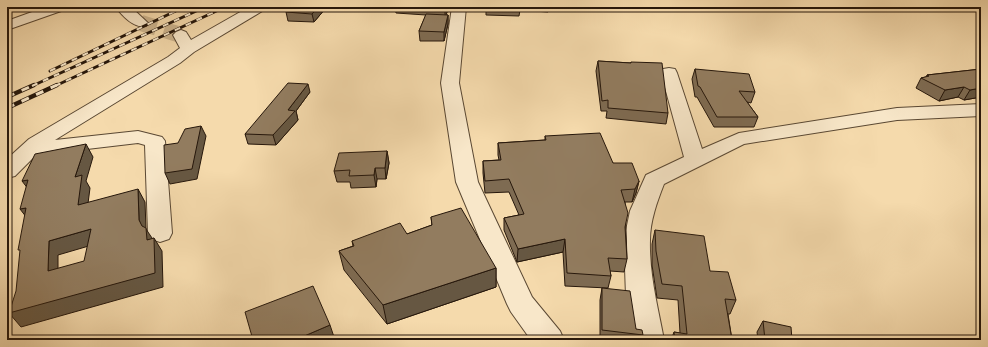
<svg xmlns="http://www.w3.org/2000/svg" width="988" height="347" viewBox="0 0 988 347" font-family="'IM FELL English',serif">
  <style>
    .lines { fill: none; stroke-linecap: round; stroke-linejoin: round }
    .minor-tunnel { stroke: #ccb38c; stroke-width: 16; stroke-dasharray: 16 8; stroke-linecap: butt }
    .minor-casing { stroke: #5a4833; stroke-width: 2 }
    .minor { fill: #f8e7c9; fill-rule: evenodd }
    .rail-far1-casing { stroke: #26170b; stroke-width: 3 }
    .rail-casing { stroke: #26170b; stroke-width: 4.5 }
    .rail-far1 { stroke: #f8e7c9; stroke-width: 2; stroke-dasharray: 6; stroke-linecap: butt }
    .rail { stroke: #f8e7c9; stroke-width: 3; stroke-dasharray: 8; stroke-linecap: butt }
    .wall { fill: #7e6b52; stroke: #26170b }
    .shaded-wall { fill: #665742; stroke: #26170b }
    .building { fill: #927c5f; stroke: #26170b; fill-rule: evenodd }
  </style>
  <rect width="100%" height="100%" fill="#f5daac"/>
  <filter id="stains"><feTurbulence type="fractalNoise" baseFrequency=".005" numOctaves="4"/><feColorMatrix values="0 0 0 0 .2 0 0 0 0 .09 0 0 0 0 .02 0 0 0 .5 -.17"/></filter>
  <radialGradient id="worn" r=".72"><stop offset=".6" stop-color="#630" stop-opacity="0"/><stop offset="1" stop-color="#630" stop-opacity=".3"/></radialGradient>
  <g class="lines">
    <!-- minor-tunnel -->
    <path class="minor-tunnel" d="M141 23 181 35"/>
    <defs>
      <path id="minor" d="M46 7H66L64 10 7 30V21Z
        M116 7H131L148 23 146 26C135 29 122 16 116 7Z
        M249 7H266L264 10 194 52 180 63 55 140 138 131 162 137 165 141 172 233 169 239 160 242 151 239 148 233 145 145 138 143 36 155 15 176 7 178V159L29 139 168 57 180 48 173 35 176 32 181 30 186 32 191 40Z
        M452 7H466L459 83 478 182 532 297 560 331 564 340H531L511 312 507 304 456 182 441 83Z
        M669 68 675 69 677 73 702 149 739 133 897 108 981 104V116L897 120 744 144 664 184C657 202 650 221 650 240 649 274 658 307 664 340H634L630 309 626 296 624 240 630 211 646 175 684 157 661 73 663 69Z"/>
    </defs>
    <!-- minor casing -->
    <use href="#minor" class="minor-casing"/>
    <!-- minor -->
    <use href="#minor" class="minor"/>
    <defs>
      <path id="rail-far1" d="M50 71 184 7
        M32 86 205 7
        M55 86 225 7"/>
      <path id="rail" d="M7 97 34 85
        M7 108 57 85"/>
    </defs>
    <!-- rail-far1 casing -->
    <use href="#rail-far1" class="rail-far1-casing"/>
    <!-- rail casing -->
    <use href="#rail" class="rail-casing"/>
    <!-- rail-far1 -->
    <use href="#rail-far1" class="rail-far1"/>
    <!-- rail -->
    <use href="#rail" class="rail"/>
  </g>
  <!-- wall -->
  <path class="wall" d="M291 7H361L358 11 325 9 314 22 288 21 286 12Z
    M395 7H449L446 15H448V24L444 41H420L419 31 426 15 396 13Z
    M486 7H550L548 12 520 10 519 16 486 15Z
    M598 61 631 63V62L668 113 666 124 606 118 607 111H601L596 71Z
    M695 69 755 92 751 103 747 102 758 117 754 127H714L697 97H695L692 79Z
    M981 69V97L964 100 958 97 939 101 916 88 921 78 926 77 927 75Z
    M310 92 296 111 298 120 276 145 248 144 245 134Z
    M545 136 613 163 639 181 636 193 632 202H625L627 259 624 272 610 271 611 276 608 288 565 286 563 252 517 262 504 230V218L519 215 509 192 485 193 483 173V161L499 160 498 155V143L545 140Z
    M387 151 389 163 386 179H377L376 187 351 188 350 182H337L334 171Z
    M431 217 496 268V287L387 324 344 270 339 251 353 246 352 241 407 234 432 225Z
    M655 230 710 271 736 300 730 314H728L732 340H671L674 332 680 333 678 300 657 298 652 265V244Z
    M602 288 636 329 643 335 641 340H600V300Z
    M763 321 792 340H758L757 332Z"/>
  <!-- shaded-wall -->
  <path class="shaded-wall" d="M318 7H325V9L314 22 312 14Z
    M357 7H361L358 11Z
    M445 7H449L445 17Z
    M448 15V24L444 41V32Z
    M308 84 310 92 296 111 298 120 276 145 273 135 288 110Z
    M964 87 958 97 939 101 945 90Z
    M981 88V97L964 100 970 90Z
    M201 126 206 136 197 179 170 184 165 173Z
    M86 144 93 157 86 181 90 188 86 219 78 205 75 177Z
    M387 151 389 163 386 179 385 168Z
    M375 168 377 179 376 187 374 175Z
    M28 180 32 194 22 181Z
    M639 181 636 193 632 202 635 189Z
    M138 189 145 202 146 229 154 241 147 240 139 220Z
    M26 208 30 222 20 209Z
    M91 229 99 243 58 255V285L48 271 49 241Z
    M154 238 162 251 163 287 21 327 9 313Z
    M565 239 563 252 517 262 518 249Z
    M496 268V287L387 324 383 305Z
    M330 325 335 340H295Z"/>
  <!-- building -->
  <path class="building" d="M291 7H318L312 14 286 12Z
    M431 7H445V8Z
    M486 7H520V9L486 8Z
    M426 14 448 15 444 32 419 31Z
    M598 61 631 63V62L662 63 668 113 608 108V100L602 101Z
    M695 69 749 74 755 92 739 91 758 117H717L700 87 698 86Z
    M981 69V88L970 90 964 87 945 90 921 78 929 76 927 75Z
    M288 83 308 84 288 110 295 111 273 135 245 134Z
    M201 126 192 169 165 173 164 145 178 143 185 129Z
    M600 133 613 163H632L639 181 635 189 621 190 628 213 625 227 627 259 608 258 611 276 567 273 565 239 518 249 504 218 524 214 509 179 485 181 483 161 501 160 498 143 546 140 545 136Z
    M86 144 75 177 82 175 78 205 138 189 139 220 142 226 146 228 147 240 154 238 155 273 9 313 16 291 20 250H18L26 208 20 209 28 180 22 181 35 154ZM91 229 84 261 48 271 49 241Z
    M387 151 385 168H375L374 175 349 176 350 170 334 171 339 153Z
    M461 208 496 268 383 305 339 251 354 246 352 241 400 223 407 234 432 225 431 217Z
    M655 230 704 236 710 271 728 272 736 300 725 299 732 340H675L674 332 687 334 682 286 662 284 656 251Z
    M313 286 330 325 295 340H253L245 312Z
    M602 288 630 291 636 329 642 330 643 335 602 330Z
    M763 321 791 327 792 340H765Z"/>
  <!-- margin -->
  <rect width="988" height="347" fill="none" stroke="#f5daac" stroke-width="24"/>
  <rect x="8" y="8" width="972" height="331" fill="none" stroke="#26170b" stroke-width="2"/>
  <rect x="12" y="12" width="964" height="323" fill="none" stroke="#26170b"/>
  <rect width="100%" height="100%" filter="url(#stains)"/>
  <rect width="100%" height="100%" fill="url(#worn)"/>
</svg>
